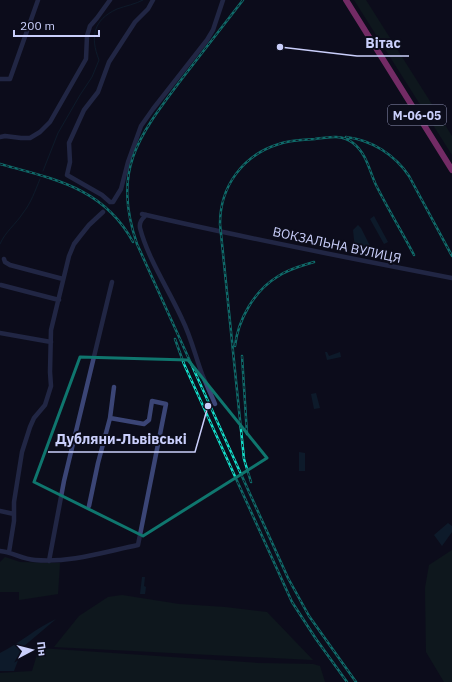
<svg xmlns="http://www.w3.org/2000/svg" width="452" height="682" viewBox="0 0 452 682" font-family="'IBM Plex Sans',sans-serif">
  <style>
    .green { fill: #10241f }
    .water { fill: #0f2a3c }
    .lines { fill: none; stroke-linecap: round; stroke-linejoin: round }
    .stream { stroke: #0f2a3c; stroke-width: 1 }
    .minor { stroke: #3b4576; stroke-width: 4.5 }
    .highway { stroke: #f050be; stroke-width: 6 }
    .rail-casing { stroke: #13dec9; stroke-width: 2.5 }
    .rail { stroke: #0c0d1b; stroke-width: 1; stroke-dasharray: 3; stroke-linecap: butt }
    .marked { fill: none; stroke: #0f766e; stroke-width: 3; stroke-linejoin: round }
    .labels { text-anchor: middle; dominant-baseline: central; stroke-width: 4; stroke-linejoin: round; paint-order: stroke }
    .shield { fill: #0c0d1b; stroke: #9195b8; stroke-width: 1 }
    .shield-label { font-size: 12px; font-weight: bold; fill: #cacffb }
    .street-label { font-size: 13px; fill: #cacffb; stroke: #0c0d1b }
    .leader { fill: none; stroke: #cacffb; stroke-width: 1.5 }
    .callout-dot { fill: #cacffb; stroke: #0c0d1b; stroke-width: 1.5 }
    .callout-label { font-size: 14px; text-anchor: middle; font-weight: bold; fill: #cacffb; stroke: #0c0d1b; stroke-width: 4; stroke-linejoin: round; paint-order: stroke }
  </style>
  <rect width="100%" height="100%" fill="#0c0d1b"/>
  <!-- green -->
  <path class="green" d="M354 0H366L452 136V155Z
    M452 550V682H444L426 652 425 588 429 565Z
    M5 557 20 562 60 563 58 594 19 600V592H0V562Z
    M122 595 179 604 225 607 267 612 313 660 54 647 79 616 108 597Z
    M39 648 258 663 313 664 320 666 325 682H0V673L32 671Z"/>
  <!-- water -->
  <path class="water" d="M374 216 388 242 384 244 370 219Z
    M358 225 361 228 372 250 368 253 355 249 353 230Z
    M325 352H327L329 356 340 352 341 357 327 360Z
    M316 393 320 408 314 409 311 394Z
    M299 452 305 453V471H299Z
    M448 523 452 526V532L442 546 434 535Z
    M142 577H145L144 586 146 587 145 594H140Z
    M56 619 23 647 14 671H0V653C20 643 36 628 56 619Z"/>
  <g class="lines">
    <!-- stream -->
    <path class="stream" d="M43 171 58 133 80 95 92 77 99 60C90 37 93 20 117 9 125 6 136 4 143 0
      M0 244C5 232 16 224 23 213 31 203 35 191 40 179"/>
    <!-- minor -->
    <path class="minor" d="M153 0 148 9 135 22 109 62 98 92 84 110 69 143 70 162 67 175 102 195 110 202H113L121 189 128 162 141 126 153 109 207 40 213 30 223 0
      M0 79H10L38 0
      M0 137 5 136 21 138H30L40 132 50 122 86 59 87 36 90 26 97 18 110 0
      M142 214C245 238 348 258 452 278
      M146 215C142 219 139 222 140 228 148 259 169 290 182 319 191 337 195 355 202 374 206 384 211 394 215 404
      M4 259 5 262 10 265 63 279
      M1 285 59 300
      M0 333 51 342
      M89 506 98 463 110 418 114 387
      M0 511 14 514
      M0 551C12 552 22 559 35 560 70 563 104 552 138 545L166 404 152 401 149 420 144 424 110 418
      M9 552 14 521V502L22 452 30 427 34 418 45 405 51 386 50 372 51 330 69 256 74 244 81 235 89 225 103 212
      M49 561 64 481 112 282"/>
    <!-- highway -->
    <path class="highway" d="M346 0 452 170"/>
    <defs>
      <path id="rail" d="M243 0C222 27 202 53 181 80 138 137 112 170 137 244L288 578 309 616 356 682
        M346 137C372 140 395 155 409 176L452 256
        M0 164C54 179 104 188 133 242
        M175 339 184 364 292 602 316 639 347 682
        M235 346C238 320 254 291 277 277 288 269 301 266 314 262
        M242 356 247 434
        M251 482 244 459 220 224C220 186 243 155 279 144 290 140 303 140 315 139 328 137 342 134 353 143 367 154 369 170 376 185 388 209 402 232 414 255"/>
    </defs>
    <!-- rail casing -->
    <use href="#rail" class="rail-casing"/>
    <!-- rail -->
    <use href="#rail" class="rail"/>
  </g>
  <!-- marked area -->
  <path d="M0 0H452V682H0ZM80 357 188 360 267 458 143 536 34 482Z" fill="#0c0d1b" fill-opacity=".55" fill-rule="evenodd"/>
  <path class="marked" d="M80 357 188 360 267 458 143 536 34 482Z"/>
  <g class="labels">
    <!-- shield labels -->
    <rect class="shield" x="388" y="105" width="58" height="20" rx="3"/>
    <g class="shield-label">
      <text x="417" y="115">М-06-05</text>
    </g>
    <!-- street labels -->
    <g class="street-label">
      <text transform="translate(337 245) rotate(12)">ВОКЗАЛЬНА ВУЛИЦЯ</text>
    </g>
  </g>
  <!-- callouts -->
  <path class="leader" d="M280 47L357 56H409M208 406L195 452H48"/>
  <g class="callout-dot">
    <circle cx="280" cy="47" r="4"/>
    <circle cx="208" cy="406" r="4"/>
  </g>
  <g class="callout-label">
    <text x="383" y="48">Вітас</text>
    <text x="121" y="444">Дубляни-Львівські</text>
  </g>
  <!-- north arrow -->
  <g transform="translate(32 650) rotate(83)" stroke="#0c0d1b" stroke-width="3" paint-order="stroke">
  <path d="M0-3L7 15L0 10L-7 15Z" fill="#cacffb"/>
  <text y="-6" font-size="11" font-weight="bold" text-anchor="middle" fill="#cacffb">Пн</text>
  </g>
  <!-- scale -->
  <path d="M14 30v6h85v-6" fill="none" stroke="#cacffb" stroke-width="2"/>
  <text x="20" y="30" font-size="12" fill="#cacffb" stroke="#0c0d1b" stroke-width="3" paint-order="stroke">200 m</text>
</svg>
